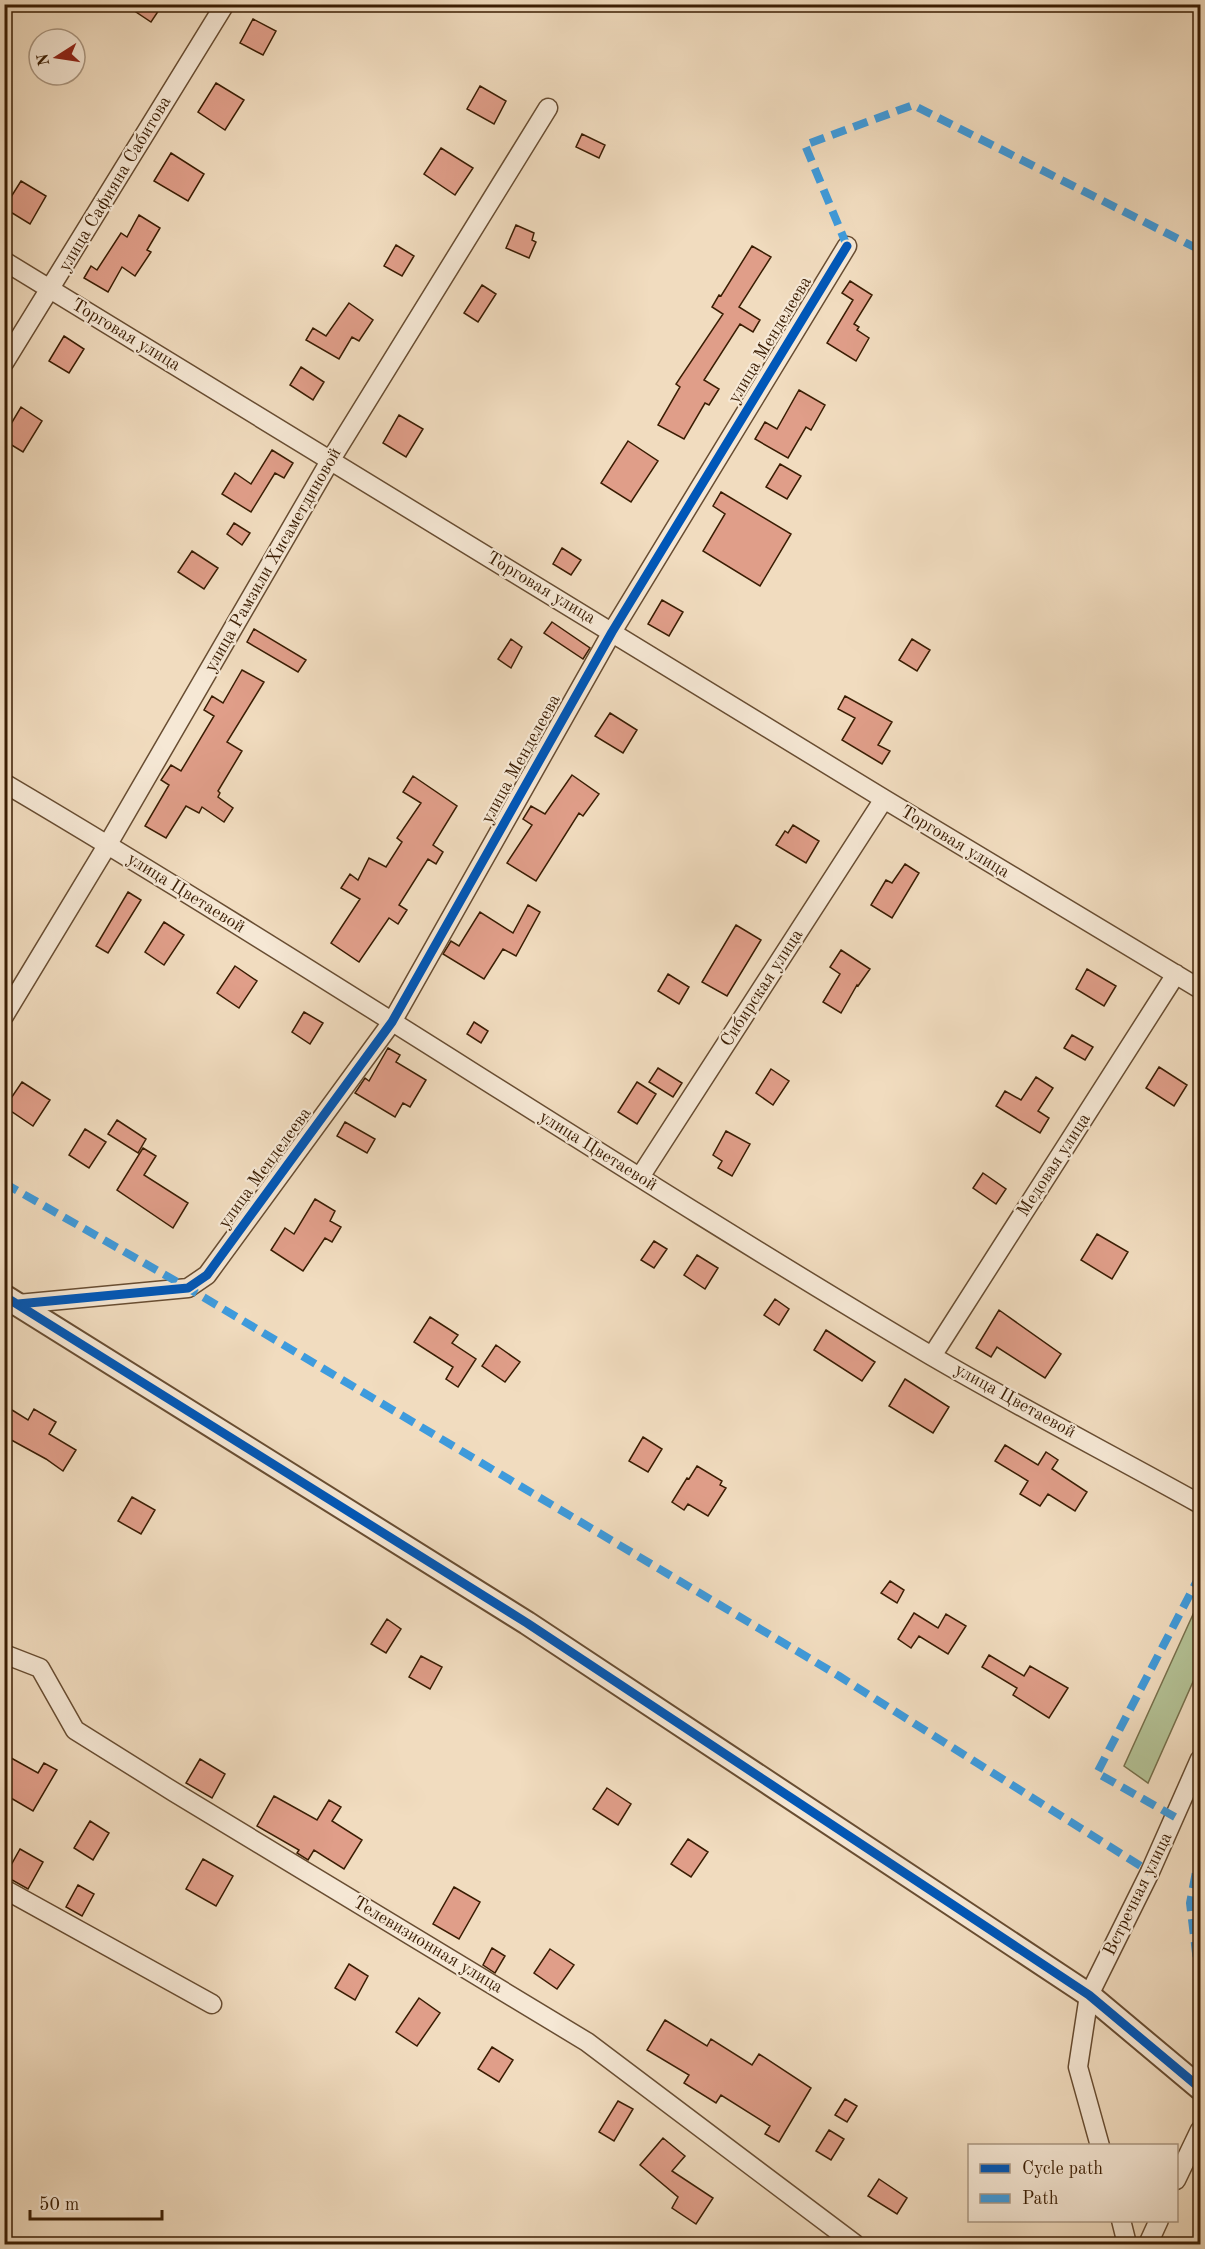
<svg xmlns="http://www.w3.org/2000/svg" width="1205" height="2249" viewBox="0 0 1205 2249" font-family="'Old Standard TT',serif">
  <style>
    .green { fill: #b4c296; stroke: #77704c; stroke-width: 1.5 }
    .building { fill: #e09e89; stroke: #3a1d03; stroke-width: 1.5 }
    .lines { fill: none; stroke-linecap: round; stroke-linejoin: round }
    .minor-casing { stroke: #684d32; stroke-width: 21 }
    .tertiary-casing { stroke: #684d32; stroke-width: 26 }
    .minor { stroke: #f6e8d5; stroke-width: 18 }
    .tertiary { stroke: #f6e8d5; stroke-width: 22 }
    .quiet { stroke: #3e9bdd; stroke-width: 8; stroke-dasharray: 15 8; stroke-linecap: butt }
    .cycleway-casing { stroke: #f6e8d5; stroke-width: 13 }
    .cycleway { stroke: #0057b8; stroke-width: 9 }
    .labels { text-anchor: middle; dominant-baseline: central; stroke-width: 4.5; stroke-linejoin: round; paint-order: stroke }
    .street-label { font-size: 18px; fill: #3a1d03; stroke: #f6e8d5 }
  </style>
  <rect width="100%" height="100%" fill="#f1dcbf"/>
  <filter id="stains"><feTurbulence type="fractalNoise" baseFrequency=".00333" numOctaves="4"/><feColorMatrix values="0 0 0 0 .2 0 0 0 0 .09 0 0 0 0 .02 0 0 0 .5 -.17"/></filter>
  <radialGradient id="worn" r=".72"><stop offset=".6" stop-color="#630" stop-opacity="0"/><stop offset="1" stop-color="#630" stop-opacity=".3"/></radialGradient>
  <!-- green -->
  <path class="green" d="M1200 1599V1666L1148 1783 1124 1766Z"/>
  <!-- building -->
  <path class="building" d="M124 4H163L151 22Z
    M253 19 276 31 263 55 240 43Z
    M216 83 244 100 225 130 198 112Z
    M480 86 506 101 494 124 467 109Z
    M582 134 605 145 599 158 576 147Z
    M441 148 473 168 455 195 424 174Z
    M171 153 204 174 188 201 154 181Z
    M21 181 46 196 30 224 4 208Z
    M139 215 160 228 147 250 151 252 135 276 122 267 108 292 84 278 91 266 97 270 121 233 127 237Z
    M516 225 534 233 532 240 536 242 529 258 506 248Z
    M396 245 414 256 402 276 384 266Z
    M752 246 771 257 739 307 760 320 753 332 740 324 704 380 719 389 709 405 705 403 684 439 658 425 680 387 676 384 723 314 712 307 719 295 721 296Z
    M850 281 872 295 854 324 859 327 857 330 869 338 856 361 827 343 853 300 842 293Z
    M482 285 496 294 478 322 464 313Z
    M349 303 373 320 359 341 352 337 339 359 306 340 313 328 326 336Z
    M64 336 84 349 69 373 49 361Z
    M301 367 324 382 313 400 290 385Z
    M799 390 825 405 811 430 806 427 788 458 755 439 765 422 777 429Z
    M21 407 42 421 23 452 5 441V434Z
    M399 415 423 429 406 457 383 443Z
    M628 441 658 461 631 502 601 483Z
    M272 450 293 463 284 478 275 473 251 512 222 494 235 473 251 484Z
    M780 464 801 476 787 499 766 487Z
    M721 492 791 534 760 586 703 551 725 514 713 506Z
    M234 523 250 533 242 545 227 534Z
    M562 548 581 560 571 575 553 564Z
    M192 551 218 568 204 589 178 572Z
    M662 600 683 612 669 636 648 624Z
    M552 622 590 648 583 659 544 633Z
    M254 629 306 660 298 672 247 642Z
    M511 639 522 647 511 668 498 659Z
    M912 639 930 650 917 671 899 660Z
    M242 670 264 682 227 742 242 751 218 791 220 793 218 797 233 808 224 822 202 807 199 813 186 806 166 838 145 826 169 785 161 780 171 765 181 771 214 716 204 710 212 696 223 703Z
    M845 696 892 722 878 745 890 751 882 764 842 740 855 718 838 709Z
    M610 713 637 730 623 753 595 736Z
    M572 775 599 794 583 816 579 813 536 881 507 863 532 825 523 819 531 806 545 814Z
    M413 776 457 806 433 845 443 852 436 864 428 859 399 905 407 910 398 924 389 918 359 962 331 943 360 899 341 888 350 874 358 880 369 858 386 867 402 842 397 838 421 803 403 792Z
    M793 825 819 841 806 863 776 845 785 831 788 833Z
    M905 864 919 873 892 918 871 905 886 880 892 883Z
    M128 892 141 900 108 953 96 946Z
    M528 905 540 912 516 956 503 949 484 979 443 954 451 941 459 946 480 912 513 933Z
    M164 922 184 935 164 965 145 952Z
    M736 925 761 940 727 996 702 982Z
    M841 950 870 969 858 986 857 985 841 1013 823 1002 840 974 830 967Z
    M235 966 257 981 239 1008 217 993Z
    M1087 969 1116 986 1104 1006 1076 989Z
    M668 974 689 987 679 1004 658 991Z
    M304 1012 323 1023 310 1044 292 1032Z
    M474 1022 488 1031 481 1043 467 1034Z
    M1072 1035 1093 1047 1085 1060 1064 1048Z
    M388 1048 400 1055 396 1062 426 1080 410 1107 403 1103 395 1117 355 1093 365 1078 369 1081Z
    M1159 1067 1187 1085 1174 1106 1146 1088Z
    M658 1068 682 1083 673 1097 649 1082Z
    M771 1069 789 1081 773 1105 756 1093Z
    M1036 1077 1053 1088 1038 1111 1049 1118 1040 1133 996 1106 1005 1091 1021 1100Z
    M22 1082 50 1100 33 1126 5 1107Z
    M637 1082 656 1094 637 1124 618 1112Z
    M117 1120 146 1139 138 1153 108 1134Z
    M345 1122 375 1139 367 1153 337 1136Z
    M85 1129 106 1142 89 1168 69 1155Z
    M726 1131 750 1144 732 1176 718 1168 722 1161 713 1155Z
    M143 1148 156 1156 144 1175 188 1203 173 1228 117 1190Z
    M983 1173 1006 1189 996 1204 973 1188Z
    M315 1199 335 1211 330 1221 341 1227 332 1242 325 1238 303 1271 271 1250 285 1228 294 1234Z
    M1097 1234 1128 1252 1112 1279 1081 1260Z
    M654 1241 667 1249 654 1268 641 1260Z
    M697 1255 718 1268 705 1289 684 1275Z
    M775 1299 789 1309 779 1325 764 1315Z
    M999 1310 1061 1354 1045 1378 997 1347 991 1357 976 1348Z
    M430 1317 458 1335 452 1343 476 1359 458 1387 446 1379 453 1367 414 1342Z
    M826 1330 875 1362 862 1381 814 1350Z
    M496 1345 520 1362 505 1382 482 1366Z
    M905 1379 949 1407 933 1433 889 1406Z
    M4 1405 28 1420 34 1409 56 1422 49 1434 76 1450 63 1471 46 1459 4 1436Z
    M643 1437 662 1449 648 1472 629 1461Z
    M1005 1445 1038 1465 1046 1452 1058 1460 1052 1469 1087 1492 1075 1511 1048 1494 1040 1506 1020 1494 1028 1481 995 1461Z
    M697 1466 722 1481 720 1485 726 1488 708 1516 688 1504 684 1510 672 1502 687 1478 689 1479Z
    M132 1497 155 1510 141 1534 118 1521Z
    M890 1581 904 1590 897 1603 881 1593Z
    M914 1613 938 1628 946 1614 966 1626 948 1654 919 1636 911 1648 898 1639Z
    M387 1619 401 1629 386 1653 371 1644Z
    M989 1655 1024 1676 1030 1666 1068 1688 1049 1718 1013 1695 1017 1688 982 1667Z
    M421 1656 442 1667 430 1689 409 1677Z
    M4 1754 38 1773 44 1763 57 1770 33 1811 4 1794Z
    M200 1759 225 1774 212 1798 186 1783Z
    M607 1788 631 1804 618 1825 593 1809Z
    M274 1796 317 1820 329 1800 341 1807 332 1821 362 1840 344 1869 314 1850 308 1860 297 1853 299 1850 257 1826Z
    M90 1821 109 1833 93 1860 74 1848Z
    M688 1839 708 1852 691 1877 671 1864Z
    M20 1849 43 1862 28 1889 5 1876Z
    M203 1859 233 1876 216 1906 186 1889Z
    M78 1885 94 1894 82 1916 66 1907Z
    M454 1887 480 1902 459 1939 433 1924Z
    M492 1948 505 1956 495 1973 483 1965Z
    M550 1949 574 1965 557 1989 534 1973Z
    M349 1964 368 1976 355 2000 335 1988Z
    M419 1998 440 2013 417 2046 396 2032Z
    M665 2020 707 2046 711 2039 752 2065 759 2054 811 2088 779 2142 765 2134 770 2126 721 2095 716 2103 684 2083 689 2075 647 2050Z
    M492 2047 513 2060 499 2082 478 2069Z
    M845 2099 857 2106 847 2122 835 2115Z
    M618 2101 633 2109 614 2141 599 2132Z
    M829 2130 844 2139 831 2160 816 2151Z
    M663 2138 685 2156 672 2171 713 2198 696 2224 672 2208 678 2197 640 2165Z
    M879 2179 907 2198 897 2214 868 2196Z"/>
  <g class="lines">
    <defs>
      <path id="minor" d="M4 261 884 799 1200 989
        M4 363 225 4
        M4 783C317 968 618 1170 930 1355 1019 1407 1110 1454 1200 1504
        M4 1016 108 844 330 461 548 108
        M640 1177 884 799
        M18 1304 188 1288 207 1275 392 1022 612 632 847 246
        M932 1356 1176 974
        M4 1654 40 1668 75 1730 174 1792 587 2042 855 2244
        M4 1889 212 2004
        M1100 2146 1078 2067 1089 1995 1150 1872 1200 1759
        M1176 2180 1200 2130
        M1121 2220 1127 2244
        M1148 2244 1159 2220"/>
      <path id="tertiary" d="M4 1296 527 1623 1089 1995 1200 2088"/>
    </defs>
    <!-- minor casing -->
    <use href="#minor" class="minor-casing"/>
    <!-- tertiary casing -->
    <use href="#tertiary" class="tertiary-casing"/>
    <!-- minor -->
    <use href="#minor" class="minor"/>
    <!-- tertiary -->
    <use href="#tertiary" class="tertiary"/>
    <!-- quiet -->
    <path class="quiet" d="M847 246 805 145 913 105 1200 250
      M4 1183 188 1288 839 1676 1150 1872
      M1175 1817 1097 1773 1200 1575
      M1200 1851 1190 1903 1200 1986"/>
    <defs>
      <path id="cycleway" d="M4 1296 527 1623 1089 1995 1200 2088
        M18 1304 188 1288 207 1275 392 1022 612 632 847 246"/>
    </defs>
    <!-- cycleway casing -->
    <use href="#cycleway" class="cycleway-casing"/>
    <!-- cycleway -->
    <use href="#cycleway" class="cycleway"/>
  </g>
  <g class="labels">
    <!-- street labels -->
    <g class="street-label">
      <text transform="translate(115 184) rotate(-59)">улица Сафияна Сабитова</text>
      <text transform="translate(126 335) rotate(31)">Торговая улица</text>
      <text transform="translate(770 340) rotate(-59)">улица Менделеева</text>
      <text transform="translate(273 560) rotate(-60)">улица Рамзили Хисаметдиновой</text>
      <text transform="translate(541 588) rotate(31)">Торговая улица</text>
      <text transform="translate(521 759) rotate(-61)">улица Менделеева</text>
      <text transform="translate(955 842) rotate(31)">Торговая улица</text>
      <text transform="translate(186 893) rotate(32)">улица Цветаевой</text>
      <text transform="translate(762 988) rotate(-57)">Сибирская улица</text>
      <text transform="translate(598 1151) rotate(32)">улица Цветаевой</text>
      <text transform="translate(1054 1165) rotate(-57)">Медовая улица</text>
      <text transform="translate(265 1168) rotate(-54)">улица Менделеева</text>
      <text transform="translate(1015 1401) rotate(29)">улица Цветаевой</text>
      <text transform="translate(1138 1894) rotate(-64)">Встречная улица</text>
      <text transform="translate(428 1945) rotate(31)">Телевизионная улица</text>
    </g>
  </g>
  <!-- margin -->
  <rect width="1205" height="2249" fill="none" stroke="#f1dcbf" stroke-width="24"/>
  <rect x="6" y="6" width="1193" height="2237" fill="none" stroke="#3a1d03" stroke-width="3"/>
  <rect x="12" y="12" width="1181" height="2225" fill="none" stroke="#3a1d03" stroke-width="1.5"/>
  <!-- legend -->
  <rect x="968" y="2144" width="210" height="78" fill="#f6e8d5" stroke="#ab9781" stroke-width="1.5"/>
  <rect x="980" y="2164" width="30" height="9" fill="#0057b8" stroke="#ab9781" stroke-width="1.5"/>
  <text x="1022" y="2174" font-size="18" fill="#3a1d03">Cycle path</text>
  <rect x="980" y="2194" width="30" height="9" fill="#3e9bdd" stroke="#ab9781" stroke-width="1.5"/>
  <text x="1022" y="2204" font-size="18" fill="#3a1d03">Path</text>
  <!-- north arrow -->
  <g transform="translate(57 57) rotate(258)"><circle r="28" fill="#f6e8d5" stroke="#ab9781" stroke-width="1.5"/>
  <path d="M0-4.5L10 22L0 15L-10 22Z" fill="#8f2418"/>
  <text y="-9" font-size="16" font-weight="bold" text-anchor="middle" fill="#3a1d03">N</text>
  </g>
  <!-- scale -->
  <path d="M30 2210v9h132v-9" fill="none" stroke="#3a1d03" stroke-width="3"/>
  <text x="39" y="2210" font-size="18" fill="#3a1d03" stroke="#f6e8d5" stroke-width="4.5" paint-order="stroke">50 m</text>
  <rect width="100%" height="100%" filter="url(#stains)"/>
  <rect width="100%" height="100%" fill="url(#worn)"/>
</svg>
